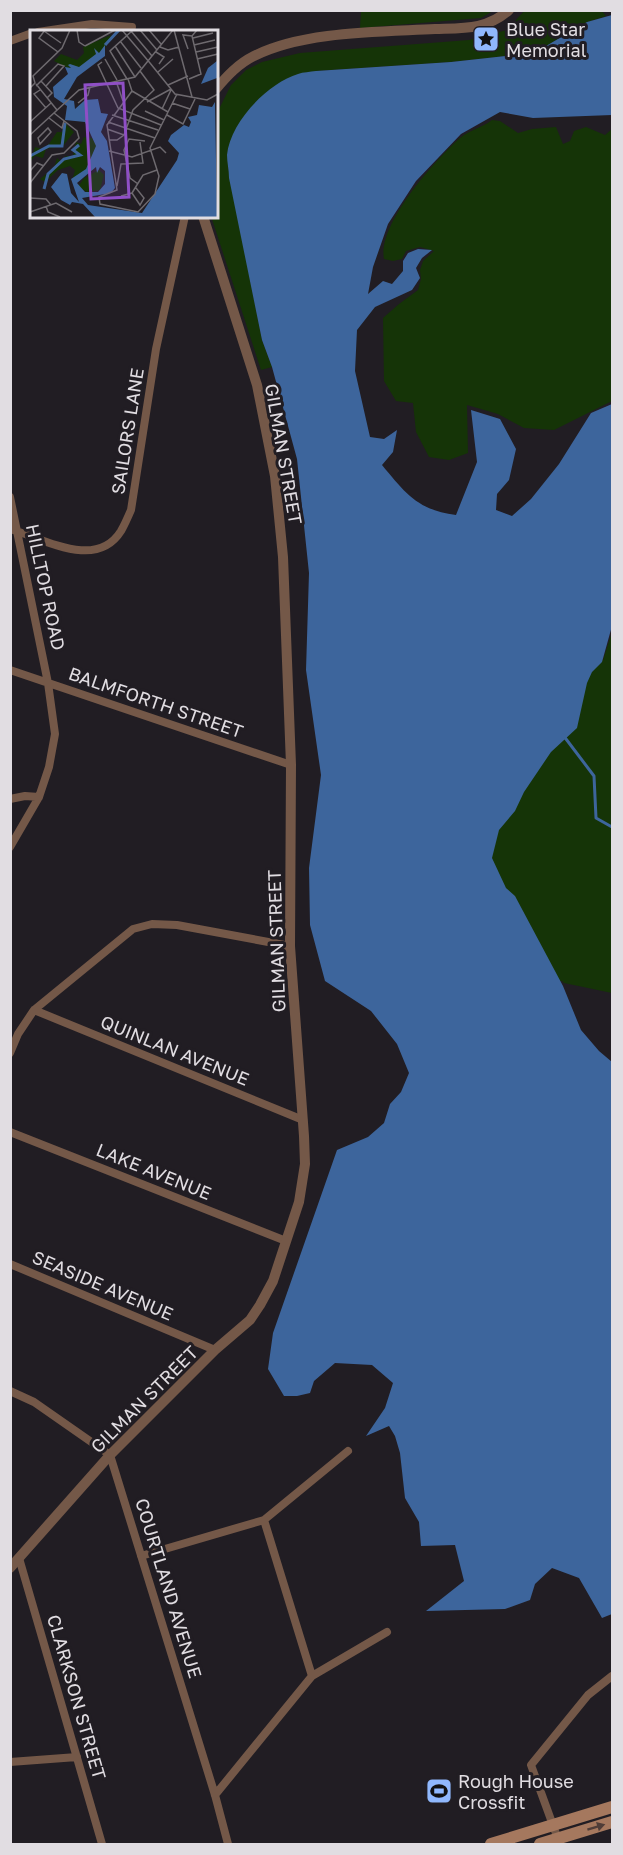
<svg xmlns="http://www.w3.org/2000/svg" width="623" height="1855" viewBox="0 0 623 1855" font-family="'Golos Text',sans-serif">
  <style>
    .green { fill: #153407 }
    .water { fill: #3d659c }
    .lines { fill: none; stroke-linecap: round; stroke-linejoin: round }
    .stream { stroke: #3d659c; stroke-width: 3 }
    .minor { stroke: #745848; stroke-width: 8 }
    .tertiary { stroke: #745848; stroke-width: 10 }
    .secondary { stroke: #a5785e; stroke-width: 12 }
    .oneway { fill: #4f3d38 }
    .labels { text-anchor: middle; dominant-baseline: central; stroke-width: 6; stroke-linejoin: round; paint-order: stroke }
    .poi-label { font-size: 18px; fill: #e1dde2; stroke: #211d23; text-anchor: start }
    .street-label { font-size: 18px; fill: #e1dde2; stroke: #211d23 }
    .inset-river { fill: none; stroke: #3d659c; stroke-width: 3 }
    .inset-road { fill: none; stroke: #6e6a6f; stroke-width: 1.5 }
    .view { fill: #8f4fc6; fill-opacity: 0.15; stroke: #8f4fc6; stroke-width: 3 }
    .inset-edge { fill: none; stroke: #e1dde2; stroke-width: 3 }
  </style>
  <rect width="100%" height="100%" fill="#211d23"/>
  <!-- green -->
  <path class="green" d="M361 11H493L481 18 360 28Z
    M524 11H602L606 16 587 22 534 53 451 62 316 71 228 166 262 340 272 367 261 370 211 216H216V115L231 85 246 70 262 62 300 53 469 40 507 30Z
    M492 120 500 121 518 133 532 129 556 127 563 144 570 141 574 131 586 127 605 135 612 129V401L554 430 524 428 498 414 467 405 468 453 449 460 429 457 416 432 413 403 396 401 384 381 383 318 399 304 418 290 421 279 420 270 423 261 434 251 420 247 406 251 402 259 393 261 384 259C377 225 435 160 460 138 469 130 482 128 492 120Z
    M612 632V993L564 983 562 981 549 980 486 855 492 831 597 659 603 660Z"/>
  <!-- water -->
  <path class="water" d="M612 15V115L533 118 500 112 461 134 416 181 388 224 373 267 368 294 383 281 392 284 403 271V261L408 253 418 249 432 250 422 258 416 268 420 278 412 290 375 307 357 330 355 371 370 437 384 439 397 430 393 452 382 465C406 494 418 510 456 515L477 462 471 410 500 419 516 449 509 480 497 494 496 510 512 516 531 499 559 464 591 413 612 404V626L602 662 592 672 587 683 577 728 551 752 524 792 515 811 499 830 492 858 506 888 515 896 563 986 581 1030 599 1051 612 1062V1614L602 1618 579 1578 552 1568 535 1584 530 1600 505 1609 426 1611 464 1581 455 1545 421 1546 419 1522 405 1498 400 1453 395 1436 389 1426 366 1436 385 1408 393 1383 372 1365 335 1363 314 1381 310 1393 297 1396H284L268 1369 273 1333 337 1150 368 1137 384 1123 390 1104 401 1092 409 1073 397 1044 371 1011 325 981 310 925 309 868 321 775 306 670 309 573 297 459 272 367 262 340 229 178C229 170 227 162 227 155 230 122 268 83 298 74 303 72 310 72 316 71L451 62 534 53 587 22Z"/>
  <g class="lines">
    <!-- stream -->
    <path class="stream" d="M563 735 594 776 596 818 612 827"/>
    <!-- minor -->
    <path class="minor" d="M38 32 92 24 132 27
      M10 41 32 33
      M10 497 48 683 55 734 49 767 39 797 10 847
      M10 529C43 538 96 571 121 531 125 524 128 517 131 510L156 349 185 216
      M10 670 291 765
      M10 799 25 796 39 797
      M34 1010 303 1120
      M10 1053 18 1034 34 1010 133 929 152 924 177 925 290 946
      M10 1132 286 1241
      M10 1264 215 1350
      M10 1391 34 1402 110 1455 215 1795 228 1844
      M264 1520 312 1676
      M141 1556 264 1520 348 1451
      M19 1558 102 1844
      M10 1762 77 1757
      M215 1795 312 1676 387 1632
      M558 1839 531 1765 588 1695 612 1676"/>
    <!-- tertiary -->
    <path class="tertiary" d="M216 89C227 76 238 64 254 56 303 31 380 32 435 29 462 28 487 30 509 10
      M10 1568 110 1455 215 1350 250 1320 260 1305 273 1281 299 1202 305 1164 304 1136 290 946 291 765 283 557 275 476 257 385 203 216"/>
    <!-- secondary -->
    <path class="secondary" d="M491 1844 612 1807
      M540 1844 612 1822"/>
  </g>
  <!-- one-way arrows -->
  <defs><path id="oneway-solid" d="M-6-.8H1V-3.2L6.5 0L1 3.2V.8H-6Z" transform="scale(1.5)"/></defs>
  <use class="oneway" href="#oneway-solid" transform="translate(596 1827) rotate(-17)"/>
  <!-- icons -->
  <defs>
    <symbol id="sight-square" viewBox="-11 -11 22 22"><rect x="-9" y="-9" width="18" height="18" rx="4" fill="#90b8fd" stroke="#211d23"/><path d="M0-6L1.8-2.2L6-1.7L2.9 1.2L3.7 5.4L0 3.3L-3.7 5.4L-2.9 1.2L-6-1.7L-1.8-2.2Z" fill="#111"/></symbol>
    <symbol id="stadium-square" viewBox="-11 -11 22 22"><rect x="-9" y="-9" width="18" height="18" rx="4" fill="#90b8fd" stroke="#211d23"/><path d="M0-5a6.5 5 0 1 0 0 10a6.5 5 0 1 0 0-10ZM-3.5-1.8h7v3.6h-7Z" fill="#111"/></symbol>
  </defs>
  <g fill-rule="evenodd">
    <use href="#sight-square" x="471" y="24" width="30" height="30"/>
    <use href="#stadium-square" x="424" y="1776" width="30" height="30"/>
  </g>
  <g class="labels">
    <!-- poi labels -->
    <g class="poi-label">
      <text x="506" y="29">Blue Star<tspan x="506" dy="21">Memorial</tspan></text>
      <text x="458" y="1781">Rough House<tspan x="458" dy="21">Crossfit</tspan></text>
    </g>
    <!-- street labels -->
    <g class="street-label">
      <text transform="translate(127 431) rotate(-81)">SAILORS LANE</text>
      <text transform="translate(284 454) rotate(80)">GILMAN STREET</text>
      <text transform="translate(46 587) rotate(78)">HILLTOP ROAD</text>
      <text transform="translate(156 702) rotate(19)">BALMFORTH STREET</text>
      <text transform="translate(276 941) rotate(-92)">GILMAN STREET</text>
      <text transform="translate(175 1050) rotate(22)">QUINLAN AVENUE</text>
      <text transform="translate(154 1171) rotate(22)">LAKE AVENUE</text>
      <text transform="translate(103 1285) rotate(23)">SEASIDE AVENUE</text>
      <text transform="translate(144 1399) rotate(-45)">GILMAN STREET</text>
      <text transform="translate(169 1588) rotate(73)">COURTLAND AVENUE</text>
      <text transform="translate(77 1697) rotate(74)">CLARKSON STREET</text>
    </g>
  </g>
  <!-- overview -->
  <g transform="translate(30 30)">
    <rect width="188" height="188" fill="#211d23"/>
    <path d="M81 5 75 18 50 38 42 40 24 31 31 24 47 30 54 23 53 17ZM35 93 44 102 33 116 16 119 13 128 5 126 0 132 5 117 12 119 19 114 27 102H32ZM54 107 62 108 67 116 56 139 42 151 45 140 40 136 28 140 15 152 10 149 24 138 27 128 32 132 36 126H43L46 112 51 114ZM69 140 74 145 70 160 57 162 48 157 54 148Z" fill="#153407"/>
    <path d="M75 15V26L47 47 34 69 44 71 45 79 55 70 68 69 71 83 78 84 71 102 77 111 85 158 81 163 52 168 58 175 112 183 147 130 149 123 138 111 141 105 154 95 159 97 161 92 158 87 167 85 169 75 182 77 185 72 187 187H65L53 174 42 172 40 175 31 170 21 157 32 143 37 144 41 163 49 172 41 149 56 139 66 116 55 92 35 90 37 76 24 67 23 57 38 44 35 37 41 38 38 35 40 34 49 37 66 24 64 18 69 23ZM66 137 67 143 70 137 75 141V154L68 162H55L47 153ZM187 31V48L171 54 178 38Z" fill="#3d659c" fill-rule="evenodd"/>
    <path class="inset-river" d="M75 15 89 0M0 126 19 116H32L35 93M14 159 18 144 34 129 50 125 43 120 49 115"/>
    <path class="inset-road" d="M15 0 9 8 28 22M47 0 49 12 55 16M92 0 120 33M110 0 127 20M119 0 131 14M144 0 162 67M14 1 31 13M101 1 122 26M163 8 183 3M90 11 111 38M164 15 185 10M55 16 85 0M85 16 105 47M130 17 138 20 149 17M158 19 153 5 162 6 167 0M126 22 134 27 129 34M166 22 188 17M75 29 87 50M167 29 188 24M72 32 68 35 88 78 131 95M120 33 145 64 177 70 188 64M128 42 143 29M97 49 80 21 103 0M98 49 102 61 77 95 87 160 69 167 70 174 108 182 125 164 129 146 120 118 147 64M159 49 171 44 162 6M11 51 22 63 17 68M86 51 93 71M6 54 27 80M138 55 158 46M6 56 28 34 34 36 16 56M0 58 5 53 3 46 32 18 40 0M10 60 4 64 16 78M102 61 138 82M117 72 141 59M48 73 58 65 60 57M142 73 160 79M132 79 141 60M115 81 134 90M82 85 128 100M137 85 153 94 165 69M19 88 32 98 34 91M0 92 21 73M78 92 125 108M18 98 21 102 10 114 8 108ZM77 99 94 105M0 105 49 60 105 47 143 0M79 110H87L94 105 103 80 124 60 110 41M79 121 102 127 130 117 136 123M0 141 7 133 14 136M0 153 22 125 34 123 49 108 47 101 24 83M108 154 100 148 94 120 99 109 115 111M87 156 91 134 113 133 110 112M102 163 110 175 114 168 106 158M91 166 102 163 113 145 127 140M0 168 16 169 21 175M16 176 18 182 30 187M0 182 26 173 42 182"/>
    <path class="view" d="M93 53 99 167 61 169 55 55Z"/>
    <rect width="188" height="188" class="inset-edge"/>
  </g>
  <!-- border -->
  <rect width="623" height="1855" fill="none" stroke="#e1dde2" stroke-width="24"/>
</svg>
